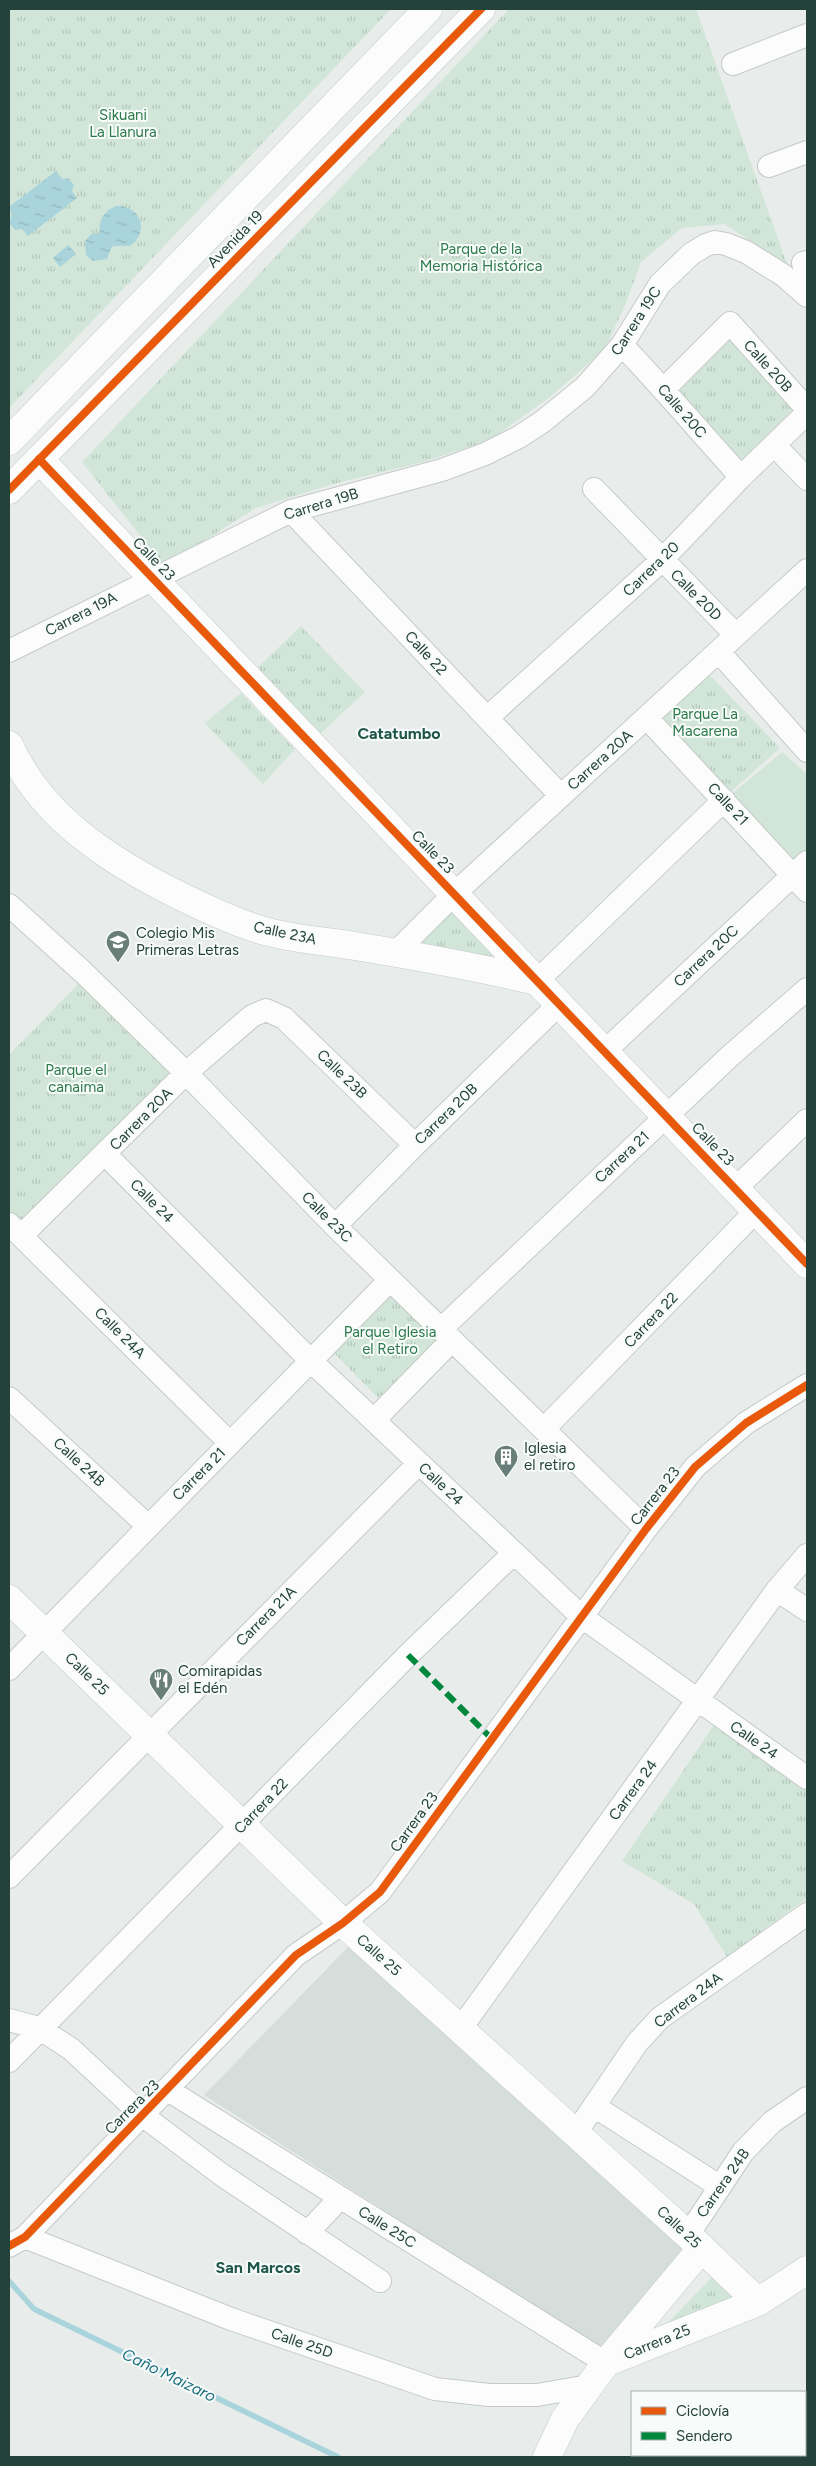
<svg xmlns="http://www.w3.org/2000/svg" width="816" height="2466" viewBox="0 0 816 2466" font-family="Figtree,sans-serif">
  <style>
    .built { fill: #d6dedb }
    .grass { fill: #d1e6d8 }
    .park { fill: url(#park-tufts) }
    .water { fill: url(#water-ripples) }
    .lines { fill: none; stroke-linecap: round; stroke-linejoin: round }
    .stream { stroke: #a9d4db; stroke-width: 5.5 }
    .street-casing { stroke: #c5cac8; stroke-width: 24 }
    .secondary-casing { stroke: #c3cbc8; stroke-width: 29 }
    .street { stroke: #fcfcfc; stroke-width: 22 }
    .secondary { stroke: #fcfcfc; stroke-width: 28 }
    .quiet { stroke: #00873e; stroke-width: 6; stroke-dasharray: 12 6; stroke-linecap: butt }
    .cycleway-casing { stroke: #f7fbf9; stroke-width: 11 }
    .cycleway { stroke: #e8590c; stroke-width: 8 }
    .labels { text-anchor: middle; dominant-baseline: central; stroke-width: 4; stroke-linejoin: round; paint-order: stroke }
    .park-label { font-size: 15px; fill: #2d7a4b; stroke: #f7fbf9 }
    .street-label { font-size: 15px; fill: #24423a; stroke: #f7fbf9 }
    .poi-label { font-size: 15px; fill: #24423a; stroke: #f7fbf9; text-anchor: start }
    .neighbourhood-label { font-size: 16px; font-weight: bold; fill: #1f5548; stroke: #f7fbf9 }
    .water-label { font-size: 16px; font-style: italic; fill: #1c6f80; stroke: #f7fbf9 }
  </style>
  <defs>
    <pattern id="park-tufts" width="24" height="20" patternUnits="userSpaceOnUse" patternTransform="scale(1.25)"><rect width="24" height="20" fill="#d1e6d8"/><path d="M3 7l-1-3M5 7V3M7 7l1-3M15 17l-1-3M17 17v-4M19 17l1-3" fill="none" stroke="#b3c6ba"/></pattern>
    <pattern id="water-ripples" width="26" height="14" patternUnits="userSpaceOnUse" patternTransform="scale(1.25)"><rect width="26" height="14" fill="#a9d4db"/><path d="M2 4q2-2 4 0t4 0M15 11q2-2 4 0t4 0" fill="none" stroke="#91b7bd"/></pattern>
  </defs>
  <rect width="100%" height="100%" fill="#e8edeb"/>
  <!-- built -->
  <path class="built" d="M351 1944 690 2255 605 2352 204 2095Z"/>
  <!-- grass -->
  <path class="grass" d="M782 752 807 774V853L794 866 727 798Z"/>
  <!-- park -->
  <path class="park" d="M9 9H391L9 408Z
    M509 9H696L788 267 725 224 682 228 641 262 626 303 605 349 550 397 490 440 423 462 333 484 256 508 164 566 82 462Z
    M731 328 803 411 739 471 673 393Z
    M301 626 365 692 318 736 256 669Z
    M704 669 780 748 726 796 652 717Z
    M241 693 295 749 263 784 205 723Z
    M460 901 508 959 419 944Z
    M82 980 174 1072 26 1226 9 1210V1055Z
    M391 1292 439 1341 379 1399 331 1350Z
    M714 1725 807 1790V1898L727 1957 694 1904 622 1861Z
    M716 2273 745 2301 650 2341Z"/>
  <!-- water -->
  <path class="water" d="M56 171 62 179 68 178 74 185 72 191 77 198 28 236 22 229 15 230 9 223 12 215 9 207Z
    M116 206C141 205 150 232 130 246H112L107 259 93 261 86 255 85 241 91 234 100 233C98 220 104 211 116 206Z
    M68 245 76 254 60 267 53 258Z"/>
  <g class="lines">
    <!-- stream -->
    <path class="stream" d="M9 2281 34 2309 338 2457"/>
    <defs>
      <path id="street" d="M733 64 807 35
        M769 166 807 152
        M807 262 803 263 807 276
        M622 345C663 388 701 433 741 477
        M664 389 730 323 807 409
        M775 446 807 479
        M594 489 736 635
        M291 511 561 796
        M9 651 291 511 442 470 485 454 519 437 542 422 585 387 622 345 660 284 691 254 706 245 715 242 726 244 746 252 783 275 807 296
        M719 652 807 751
        M487 718 661 561 741 477 807 413
        M647 718 807 891
        M9 905 84 973 186 1073 335 1226 646 1529
        M395 953 454 894 807 570
        M537 981 724 800
        M605 1051 807 862
        M105 1154 311 1361 582 1617 807 1778
        M736 1188 807 1120
        M9 1224 230 1443
        M335 1226 415 1145 559 1004
        M22 1235 186 1073 252 1016 266 1010 284 1018 415 1145
        M441 1329 730 1056 807 989
        M9 1398 148 1526
        M374 1420 452 1340
        M544 1429 757 1210
        M777 1590 807 1610
        M9 1669 390 1280
        M9 1877 419 1463
        M9 2020 39 2028 71 2049 142 2115 222 2175 380 2281
        M461 2028 777 1590 807 1555
        M9 2061 408 1655 514 1553
        M168 2090 606 2363
        M594 2106 719 2186
        M575 2134 637 2043 660 2018 807 1914
        M307 2233 340 2198
        M688 2235 743 2152 772 2122 807 2098
        M25 2237 231 2319 435 2389 489 2395H537L589 2386
        M9 2246 25 2237 296 1955 343 1923 380 1892 646 1529 695 1467 746 1423 807 1385"/>
      <path id="secondary" d="M9 441 428 9
        M39 459 807 1264
        M9 490 481 9
        M9 745C41 817 110 861 178 895 205 908 232 921 261 930 291 939 324 941 355 946 416 956 476 967 537 981
        M9 1599 343 1923 688 2235 758 2302
        M610 2361 758 2302 807 2270
        M547 2457 565 2419 606 2363 702 2248"/>
    </defs>
    <!-- street casing -->
    <use href="#street" class="street-casing"/>
    <!-- secondary casing -->
    <use href="#secondary" class="secondary-casing"/>
    <!-- street -->
    <use href="#street" class="street"/>
    <!-- secondary -->
    <use href="#secondary" class="secondary"/>
    <!-- quiet -->
    <path class="quiet" d="M408 1655 492 1739"/>
    <defs>
      <path id="cycleway" d="M39 459 807 1264
        M9 490 481 9
        M9 2246 25 2237 296 1955 343 1923 380 1892 646 1529 695 1467 746 1423 807 1385"/>
    </defs>
    <!-- cycleway casing -->
    <use href="#cycleway" class="cycleway-casing"/>
    <!-- cycleway -->
    <use href="#cycleway" class="cycleway"/>
  </g>
  <!-- icons -->
  <defs>
    <symbol id="school-pin" viewBox="-11 -11 22 30"><path d="M0 17L-7.5 6A9.5 9.5 0 1 1 7.5 6Z" fill="#697e78" stroke="#f7fbf9"/><path d="M0-5L7-2L0 1L-7-2ZM-4 1L0 2.5L4 1V4Q0 6-4 4Z" fill="#fff"/></symbol>
    <symbol id="building-pin" viewBox="-11 -11 22 30"><path d="M0 17L-7.5 6A9.5 9.5 0 1 1 7.5 6Z" fill="#697e78" stroke="#f7fbf9"/><path d="M-4-6H4V6H1V3H-1V6H-4ZM-2.5-4.3h1.7v1.8h-1.7ZM.8-4.3h1.7v1.8H.8ZM-2.5-1h1.7V.8h-1.7ZM.8-1h1.7V.8H.8Z" fill="#fff"/></symbol>
    <symbol id="restaurant-pin" viewBox="-11 -11 22 30"><path d="M0 17L-7.5 6A9.5 9.5 0 1 1 7.5 6Z" fill="#697e78" stroke="#f7fbf9"/><path d="M-5-6h1v4h1v-4h1v4h1v-4h1v5L-1.5 .5V6h-2V.5L-5-1ZM5-6V6H3V1.5H1.5Q1.5-4 5-6Z" fill="#fff"/></symbol>
  </defs>
  <g fill-rule="evenodd">
    <use href="#school-pin" x="104" y="928" width="28" height="38"/>
    <use href="#building-pin" x="492" y="1443" width="28" height="38"/>
    <use href="#restaurant-pin" x="147" y="1666" width="28" height="38"/>
  </g>
  <g class="labels">
    <!-- park labels -->
    <g class="park-label">
      <text x="123" y="115">Sikuani<tspan x="123" dy="17">La Llanura</tspan></text>
      <text x="481" y="249">Parque de la<tspan x="481" dy="17">Memoria Histórica</tspan></text>
      <text x="705" y="714">Parque La<tspan x="705" dy="17">Macarena</tspan></text>
      <text x="76" y="1070">Parque el<tspan x="76" dy="17">canaima</tspan></text>
      <text x="390" y="1332">Parque Iglesia<tspan x="390" dy="17">el Retiro</tspan></text>
    </g>
    <!-- street labels -->
    <g class="street-label">
      <text transform="translate(235 239) rotate(-46)">Avenida 19</text>
      <text transform="translate(636 321) rotate(-57)">Carrera 19C</text>
      <text transform="translate(768 366) rotate(48)">Calle 20B</text>
      <text transform="translate(682 411) rotate(49)">Calle 20C</text>
      <text transform="translate(321 504) rotate(-17)">Carrera 19B</text>
      <text transform="translate(154 559) rotate(46)">Calle 23</text>
      <text transform="translate(651 569) rotate(-44)">Carrera 20</text>
      <text transform="translate(696 595) rotate(45)">Calle 20D</text>
      <text transform="translate(81 614) rotate(-27)">Carrera 19A</text>
      <text transform="translate(426 653) rotate(47)">Calle 22</text>
      <text transform="translate(600 760) rotate(-42)">Carrera 20A</text>
      <text transform="translate(728 804) rotate(47)">Calle 21</text>
      <text transform="translate(433 852) rotate(46)">Calle 23</text>
      <text transform="translate(285 933) rotate(12)">Calle 23A</text>
      <text transform="translate(706 956) rotate(-43)">Carrera 20C</text>
      <text transform="translate(342 1074) rotate(44)">Calle 23B</text>
      <text transform="translate(446 1114) rotate(-44)">Carrera 20B</text>
      <text transform="translate(141 1119) rotate(-45)">Carrera 20A</text>
      <text transform="translate(713 1144) rotate(46)">Calle 23</text>
      <text transform="translate(622 1157) rotate(-43)">Carrera 21</text>
      <text transform="translate(152 1201) rotate(45)">Calle 24</text>
      <text transform="translate(327 1217) rotate(45)">Calle 23C</text>
      <text transform="translate(651 1320) rotate(-46)">Carrera 22</text>
      <text transform="translate(120 1333) rotate(45)">Calle 24A</text>
      <text transform="translate(79 1462) rotate(43)">Calle 24B</text>
      <text transform="translate(199 1474) rotate(-45)">Carrera 21</text>
      <text transform="translate(441 1484) rotate(43)">Calle 24</text>
      <text transform="translate(655 1496) rotate(-52)">Carrera 23</text>
      <text transform="translate(266 1616) rotate(-45)">Carrera 21A</text>
      <text transform="translate(87 1674) rotate(44)">Calle 25</text>
      <text transform="translate(754 1740) rotate(35)">Calle 24</text>
      <text transform="translate(633 1790) rotate(-54)">Carrera 24</text>
      <text transform="translate(261 1806) rotate(-46)">Carrera 22</text>
      <text transform="translate(414 1822) rotate(-54)">Carrera 23</text>
      <text transform="translate(379 1955) rotate(42)">Calle 25</text>
      <text transform="translate(688 2000) rotate(-37)">Carrera 24A</text>
      <text transform="translate(132 2107) rotate(-45)">Carrera 23</text>
      <text transform="translate(723 2183) rotate(-55)">Carrera 24B</text>
      <text transform="translate(387 2227) rotate(32)">Calle 25C</text>
      <text transform="translate(679 2227) rotate(43)">Calle 25</text>
      <text transform="translate(657 2342) rotate(-22)">Carrera 25</text>
      <text transform="translate(302 2343) rotate(19)">Calle 25D</text>
    </g>
    <!-- poi labels -->
    <g class="poi-label">
      <text x="136" y="933">Colegio Mis<tspan x="136" dy="17">Primeras Letras</tspan></text>
      <text x="524" y="1448">Iglesia<tspan x="524" dy="17">el retiro</tspan></text>
      <text x="178" y="1671">Comirapidas<tspan x="178" dy="17">el Edén</tspan></text>
    </g>
    <!-- neighbourhood labels -->
    <g class="neighbourhood-label">
      <text x="399" y="733">Catatumbo</text>
      <text x="258" y="2267">San Marcos</text>
    </g>
    <!-- water labels -->
    <g class="water-label">
      <text transform="translate(169 2375) rotate(26)">Caño Maizaro</text>
    </g>
  </g>
  <!-- border -->
  <rect width="816" height="2466" fill="none" stroke="#24423a" stroke-width="20"/>
  <!-- legend -->
  <rect x="631" y="2391" width="175" height="65" fill="#f7fbf9" stroke="#a3b1ad"/>
  <rect x="641" y="2407" width="25" height="8" fill="#e8590c" stroke="#a3b1ad"/>
  <text x="676" y="2416" font-size="15" fill="#24423a">Ciclovía</text>
  <rect x="641" y="2432" width="25" height="8" fill="#00873e" stroke="#a3b1ad"/>
  <text x="676" y="2441" font-size="15" fill="#24423a">Sendero</text>
</svg>
